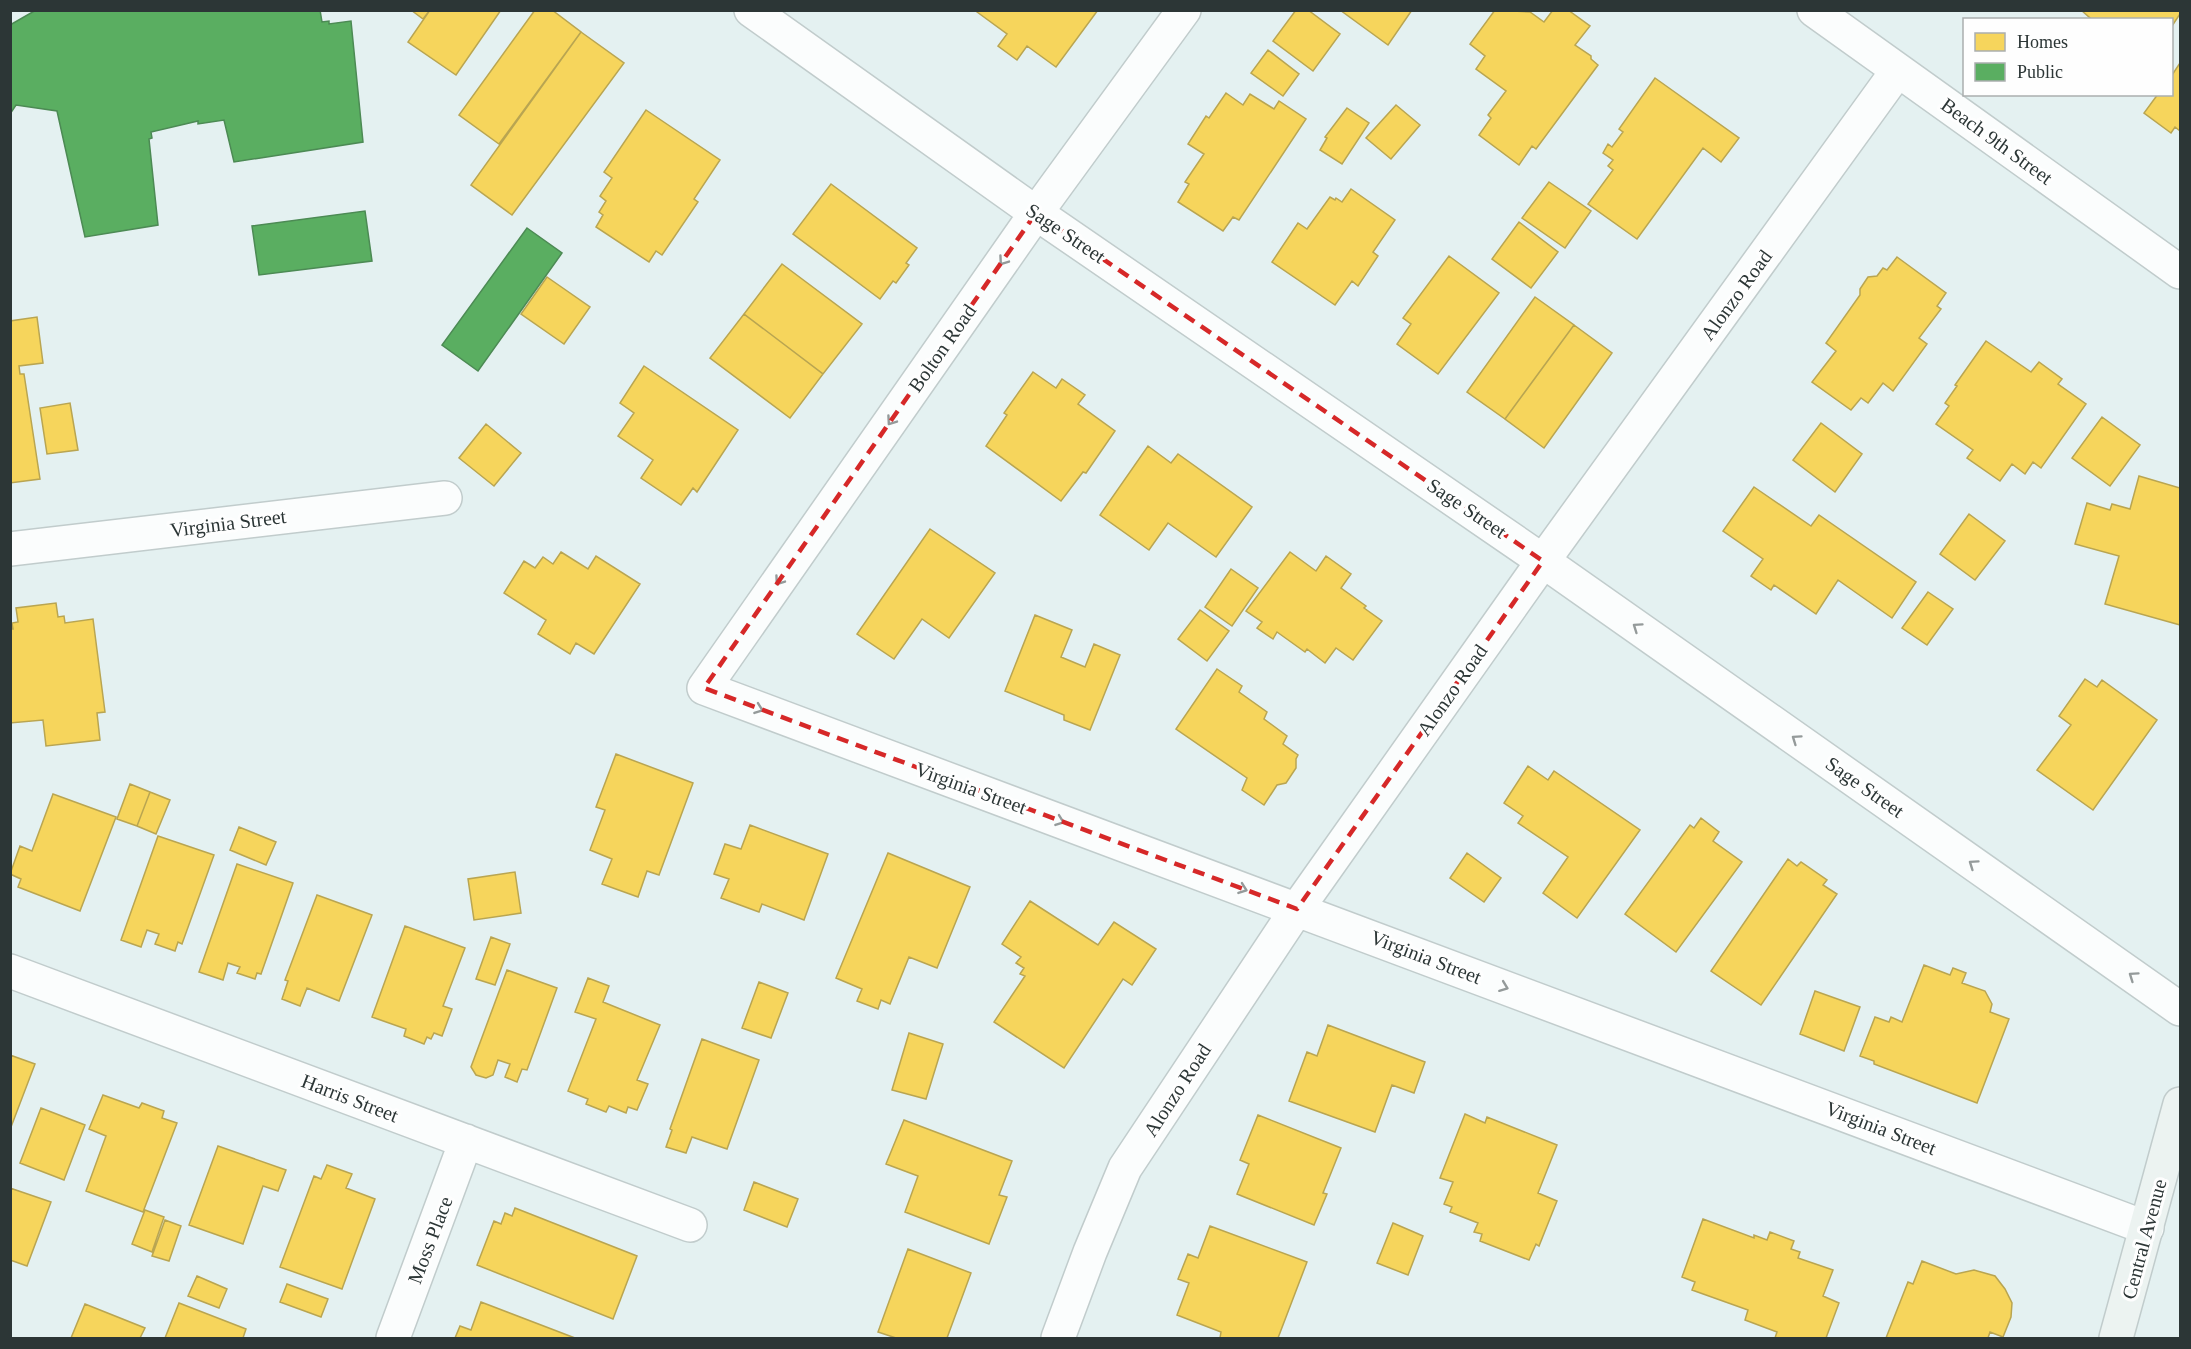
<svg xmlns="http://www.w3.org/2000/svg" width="2191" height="1349" viewBox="0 0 2191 1349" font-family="Georgia,serif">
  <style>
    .homes { fill: #f6d55c; stroke: #b9a551; stroke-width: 1.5 }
    .public { fill: #5aae61; stroke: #4c8a54; stroke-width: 1.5 }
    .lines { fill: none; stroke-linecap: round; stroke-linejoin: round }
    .street-casing { stroke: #c1cccc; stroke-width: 36 }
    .secondary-casing { stroke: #c1cccc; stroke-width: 36 }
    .street { stroke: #fbfdfd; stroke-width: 33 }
    .secondary { stroke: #ecf3f1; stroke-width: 33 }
    .oneway { stroke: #949a9a }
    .marked { fill: none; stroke: #d62828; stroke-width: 4.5; stroke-dasharray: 12 8; stroke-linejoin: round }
    .labels { text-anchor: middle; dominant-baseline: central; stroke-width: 6; stroke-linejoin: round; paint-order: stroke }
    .street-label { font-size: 20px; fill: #2c3636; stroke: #fefefe }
  </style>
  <rect width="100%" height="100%" fill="#e4f1f1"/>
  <!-- homes -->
  <path class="homes" d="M411 10H430L423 19Z
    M430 10H501L456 75 408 42Z
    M535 10H552L581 32 499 144 459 115Z
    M979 10H1098L1056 67 1027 46 1017 60 998 46 1007 34 977 12Z
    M1296 10H1308L1340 34 1313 71 1273 41Z
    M1340 10H1412L1388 45Z
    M1495 10 1530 12 1544 22 1553 10H1568L1590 26 1575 45 1591 56V59L1598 65 1536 149 1532 146 1519 165 1479 135 1491 118 1488 115 1506 91 1476 69 1485 56 1470 44Z
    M2081 10H2180V14L2172 26V20H2089L2090 18Z
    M581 32 624 63 512 215 471 185Z
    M1268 50 1299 74 1283 96 1251 73Z
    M2180 63V131L2175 127 2171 133 2144 113 2158 94H2172V75Z
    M1655 78 1739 138 1721 162 1703 148 1637 239 1588 204 1613 170 1608 166 1613 160 1603 153 1608 144 1612 147 1623 132 1619 129Z
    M1226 93 1243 105 1250 94 1274 109 1279 101 1306 119 1239 220 1233 217 1223 231 1178 202 1189 184 1185 182 1204 154 1188 144 1206 116 1209 118Z
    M1396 105 1420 125 1391 159 1366 138Z
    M1347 108 1369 123 1342 164 1320 150 1327 138 1325 137Z
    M646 110 720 160 694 199 698 202 662 255 656 251 649 262 596 227 603 215 599 212 606 201 600 196 612 178 604 172Z
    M1549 182 1591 211 1565 248 1522 218Z
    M831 184 917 248 906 263 909 265 896 283 893 281 880 299 793 234Z
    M1351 189 1395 220 1373 252 1378 256 1358 286 1352 281 1335 305 1272 262 1298 223 1307 229 1330 197 1335 200 1336 198 1342 202Z
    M1519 222 1558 252 1531 288 1492 259Z
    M1449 256 1499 293 1438 374 1397 344 1411 324 1403 318Z
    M1897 257 1946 293 1937 306 1941 309 1919 338 1927 344 1893 391 1883 383 1868 403 1861 398 1851 410 1812 382 1836 351 1826 343 1860 295V289L1868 277 1877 276 1883 268 1887 270Z
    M782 264 862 324 823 374 744 314Z
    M547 277 590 307 564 344 521 314Z
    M1535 297 1574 325 1505 419 1467 392Z
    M744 314 823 374 790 418 710 358Z
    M37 317 43 363 19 366 20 374H24L40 479 10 483V321Z
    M1574 325 1612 353 1544 448 1505 419Z
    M1986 341 2031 372 2039 362 2062 379 2058 384 2086 404 2041 468 2033 462 2025 474 2012 464 2000 481 1967 458 1973 450 1936 424 1949 406 1945 403 1957 386 1955 385Z
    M644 366 738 430 697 492 693 488 681 505 641 478 653 460 618 436 634 413 620 403Z
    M1033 372 1056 388 1062 379 1085 395 1078 404 1115 431 1086 473 1083 472 1061 501 986 446 1007 415 1004 413Z
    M70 403 78 450 47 454 40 408Z
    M2102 417 2140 445 2110 486 2072 458Z
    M1821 423 1862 454 1835 492 1793 460Z
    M486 424 521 453 494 486 459 458Z
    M1148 446 1171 463 1178 454 1252 507 1216 557 1168 523 1149 550 1100 515Z
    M2139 476 2180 488V625L2105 604 2119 556 2075 544 2087 503 2110 510 2112 504 2130 509Z
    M1754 487 1811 526 1819 515 1916 582 1892 618 1838 580 1816 614 1774 585 1771 590 1751 576 1763 559 1723 531Z
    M1969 514 2005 541 1975 580 1940 554Z
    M930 529 995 573 949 638 922 619 894 659 857 634Z
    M561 552 588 569 596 556 640 584 594 654 576 643 570 654 538 634 546 620 504 593 524 561 535 568 543 557 553 564Z
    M1290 552 1316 571 1326 556 1351 574 1341 588 1366 606 1364 608 1382 621 1353 660 1336 648 1325 663 1307 649 1305 652 1277 632 1273 639 1257 628 1262 622 1246 611Z
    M1231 569 1258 588 1232 626 1205 607Z
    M1928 592 1953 609 1927 645 1902 628Z
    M56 603 58 617 64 616 65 623 93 619 105 712 97 713 100 740 46 746 43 720 10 723V629H13L12 623 18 622 16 608Z
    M1200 610 1229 631 1207 661 1178 639Z
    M1035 615 1072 630 1061 657 1085 667 1094 644 1120 655 1090 730 1064 720V715L1005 691Z
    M1217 669 1242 686 1239 692 1267 712 1264 719 1287 736 1283 744 1298 755 1296 759V768L1286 783 1277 785 1264 805 1242 790 1247 778 1176 729Z
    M2085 679 2097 687 2102 680 2157 720 2093 810 2037 770 2071 725 2059 716Z
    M616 754 693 783 659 875 647 871 638 897 602 884 612 859 590 850 605 810 596 807Z
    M1528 766 1548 780 1554 771 1640 830 1577 918 1543 893 1568 857 1518 823 1523 816 1504 803Z
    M130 784 150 792 137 826 117 819Z
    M150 792 170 800 156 834 137 826Z
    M53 794 116 817 80 911 18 887 21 879 10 874 20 846 32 851Z
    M1701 818 1719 832 1713 841 1742 862 1676 952 1625 914 1690 825 1694 828Z
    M750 825 828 854 804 920 762 904 759 912 721 898 729 879 714 874 725 844 741 849Z
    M239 827 276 842 266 865 230 850Z
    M158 836 214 855 182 944 178 942 175 951 155 944 159 934 147 930 141 947 121 940Z
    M888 853 970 887 937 968 909 957 890 1004 881 1000 878 1009 857 1001 862 989 836 978Z
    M1467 853 1501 878 1484 902 1450 878Z
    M1788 859 1797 866 1801 862 1827 880 1823 885 1837 894 1761 1005 1711 971Z
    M237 864 293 883 261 974 257 973 255 979 237 973 240 967 228 963 223 980 199 972Z
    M515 872 521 913 474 920 468 879Z
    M317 895 372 915 339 1001 307 988 300 1006 282 999 288 981 285 980Z
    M1030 901 1098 945 1114 922 1156 949 1132 985 1123 979 1064 1068 994 1022 1025 976 1020 974 1024 968 1016 963 1021 957 1002 944Z
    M405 926 465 948 443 1006 452 1009 442 1036 434 1033 431 1039 427 1037 424 1044 404 1036 406 1029 372 1017Z
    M491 937 510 944 495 985 476 979Z
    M1924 965 1950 975 1953 968 1966 973 1962 983 1985 991 1992 1004 1990 1012 2009 1019 1977 1103 1874 1064V1061L1860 1056 1875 1017 1889 1022 1891 1017 1902 1022Z
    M507 970 557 988 527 1070 522 1069 517 1082 505 1077 510 1064 498 1060 493 1075 486 1078 476 1075 471 1067Z
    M588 978 609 986 603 1002 660 1025 637 1080 648 1084 637 1110 628 1107 626 1113 609 1106 606 1112 586 1104 588 1099 568 1091 596 1019 575 1012Z
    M759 982 788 993 771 1038 742 1028Z
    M1815 991 1860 1007 1844 1051 1800 1034Z
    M1328 1025 1425 1062 1414 1093 1392 1085 1375 1132 1289 1101 1307 1052 1317 1056Z
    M909 1033 943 1044 926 1099 892 1090Z
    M702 1039 759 1060 727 1149 692 1137 686 1153 666 1147 672 1130 670 1129Z
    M10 1055 35 1064 11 1127H10Z
    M103 1095 139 1108 142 1103 164 1111 162 1118 177 1123 143 1212 86 1191 106 1136 89 1129Z
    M41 1108 85 1125 64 1180 20 1163Z
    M1465 1114 1485 1123 1487 1117 1557 1145 1538 1193 1557 1201 1539 1246 1536 1244 1529 1260 1480 1241 1482 1234 1474 1232 1478 1223 1450 1212 1452 1207 1444 1204 1453 1182 1440 1178Z
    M1258 1115 1341 1148 1323 1193 1327 1194 1314 1225 1237 1194 1249 1164 1240 1160Z
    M904 1120 1012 1161 999 1195 1007 1197 989 1244 905 1212 918 1176 886 1164Z
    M218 1146 286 1170 278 1191 263 1186 243 1244 189 1225Z
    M327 1165 352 1174 346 1188 375 1199 342 1289 280 1267 314 1176 321 1179Z
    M754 1182 798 1199 787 1227 744 1210Z
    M10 1188 51 1202 27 1266 10 1260Z
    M515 1208 637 1256 613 1319 477 1265 494 1221 501 1224 505 1213 512 1216Z
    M145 1210 164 1217 152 1252 132 1244Z
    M1703 1219 1754 1238V1235L1767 1240 1770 1232 1794 1241 1791 1249 1800 1252 1798 1258 1833 1270 1823 1296 1839 1303 1826 1338H1775L1777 1332 1745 1320 1748 1310 1692 1290 1695 1282 1682 1277Z
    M165 1220 181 1226 169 1261 152 1256Z
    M1393 1223 1423 1236 1408 1275 1377 1263Z
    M1210 1226 1307 1262 1278 1338H1220L1221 1332 1177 1315 1189 1283 1178 1279 1188 1254 1198 1258Z
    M908 1249 971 1273 947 1338H896L878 1332Z
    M1922 1261 1956 1274 1974 1270 1995 1276 2005 1289 2012 1303 2011 1317 2003 1337 1990 1332 1988 1338H1886L1908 1282 1913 1284Z
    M197 1276 227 1289 219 1308 188 1296Z
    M287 1284 328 1299 321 1317 280 1302Z
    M481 1302 575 1338H455L460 1326 471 1330Z
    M179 1303 246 1329 243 1338H165Z
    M85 1304 145 1328 140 1338H71Z"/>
  <!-- public -->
  <path class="public" d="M36 10H320L322 22 329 21V24L351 21 363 142 234 162 224 120 198 124V121L151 132 152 138 149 139 158 225 85 237 57 111 16 105 10 114V25Z
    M365 211 372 261 259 275 252 226Z
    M527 228 562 253 478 371 442 345Z"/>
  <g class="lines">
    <defs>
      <path id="street" d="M751 10 1036 213 1543 561 2180 1009
        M1184 10 1036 213 704 688 2147 1228
        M1814 10 2180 272
        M10 549 445 498
        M10 971 690 1225
        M393 1338 466 1141
        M1058 1338 1090 1252 1125 1168 1297 909 1543 561 1898 70"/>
      <path id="secondary" d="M2116 1338 2180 1104"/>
    </defs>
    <!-- street casing -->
    <use href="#street" class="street-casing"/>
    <!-- secondary casing -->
    <use href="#secondary" class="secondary-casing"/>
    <!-- street -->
    <use href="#street" class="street"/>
    <!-- secondary -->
    <use href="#secondary" class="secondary"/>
  </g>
  <!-- one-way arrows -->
  <defs><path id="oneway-chevron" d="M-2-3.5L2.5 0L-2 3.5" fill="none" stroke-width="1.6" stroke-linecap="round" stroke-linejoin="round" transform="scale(1.5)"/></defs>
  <g class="oneway">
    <use href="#oneway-chevron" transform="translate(1003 261) rotate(125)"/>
    <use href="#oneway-chevron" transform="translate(891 421) rotate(125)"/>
    <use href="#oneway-chevron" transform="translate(779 581) rotate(125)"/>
    <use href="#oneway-chevron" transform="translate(1637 627) rotate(-145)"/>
    <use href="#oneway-chevron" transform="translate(759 709) rotate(20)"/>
    <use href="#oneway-chevron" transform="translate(1796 739) rotate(-145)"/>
    <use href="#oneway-chevron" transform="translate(1060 821) rotate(20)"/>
    <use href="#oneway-chevron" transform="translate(1973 864) rotate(-145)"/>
    <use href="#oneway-chevron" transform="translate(1243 889) rotate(20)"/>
    <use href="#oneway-chevron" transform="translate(2133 976) rotate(-145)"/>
    <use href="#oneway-chevron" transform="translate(1504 987) rotate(21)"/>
  </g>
  <!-- marked area -->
  <path class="marked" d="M1036 213 1543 561 1297 909 704 688Z"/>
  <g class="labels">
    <!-- street labels -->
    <g class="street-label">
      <text transform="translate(1997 141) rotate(36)">Beach 9th Street</text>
      <text transform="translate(1066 233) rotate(34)">Sage Street</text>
      <text transform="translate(1736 295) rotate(-54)">Alonzo Road</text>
      <text transform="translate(942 348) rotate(-55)">Bolton Road</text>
      <text transform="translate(1467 508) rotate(34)">Sage Street</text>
      <text transform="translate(228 523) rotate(-7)">Virginia Street</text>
      <text transform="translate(1452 690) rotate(-55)">Alonzo Road</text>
      <text transform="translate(1865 787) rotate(35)">Sage Street</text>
      <text transform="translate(971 788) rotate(20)">Virginia Street</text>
      <text transform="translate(1426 957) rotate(21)">Virginia Street</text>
      <text transform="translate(1177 1090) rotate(-57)">Alonzo Road</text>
      <text transform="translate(350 1098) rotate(21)">Harris Street</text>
      <text transform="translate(1881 1128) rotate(21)">Virginia Street</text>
      <text transform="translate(2144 1239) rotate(-75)">Central Avenue</text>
      <text transform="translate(430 1240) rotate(-69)">Moss Place</text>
    </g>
  </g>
  <!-- border -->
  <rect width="2191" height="1349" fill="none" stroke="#2c3636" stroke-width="24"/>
  <!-- legend -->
  <rect x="1963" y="18" width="210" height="78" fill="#fefefe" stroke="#aaaeae" stroke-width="1.5"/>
  <rect x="1975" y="33" width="30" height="18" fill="#f6d55c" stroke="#aaaeae" stroke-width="1.5"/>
  <text x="2017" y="48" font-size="18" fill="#2c3636">Homes</text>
  <rect x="1975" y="63" width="30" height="18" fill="#5aae61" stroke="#aaaeae" stroke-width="1.5"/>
  <text x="2017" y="78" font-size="18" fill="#2c3636">Public</text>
</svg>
